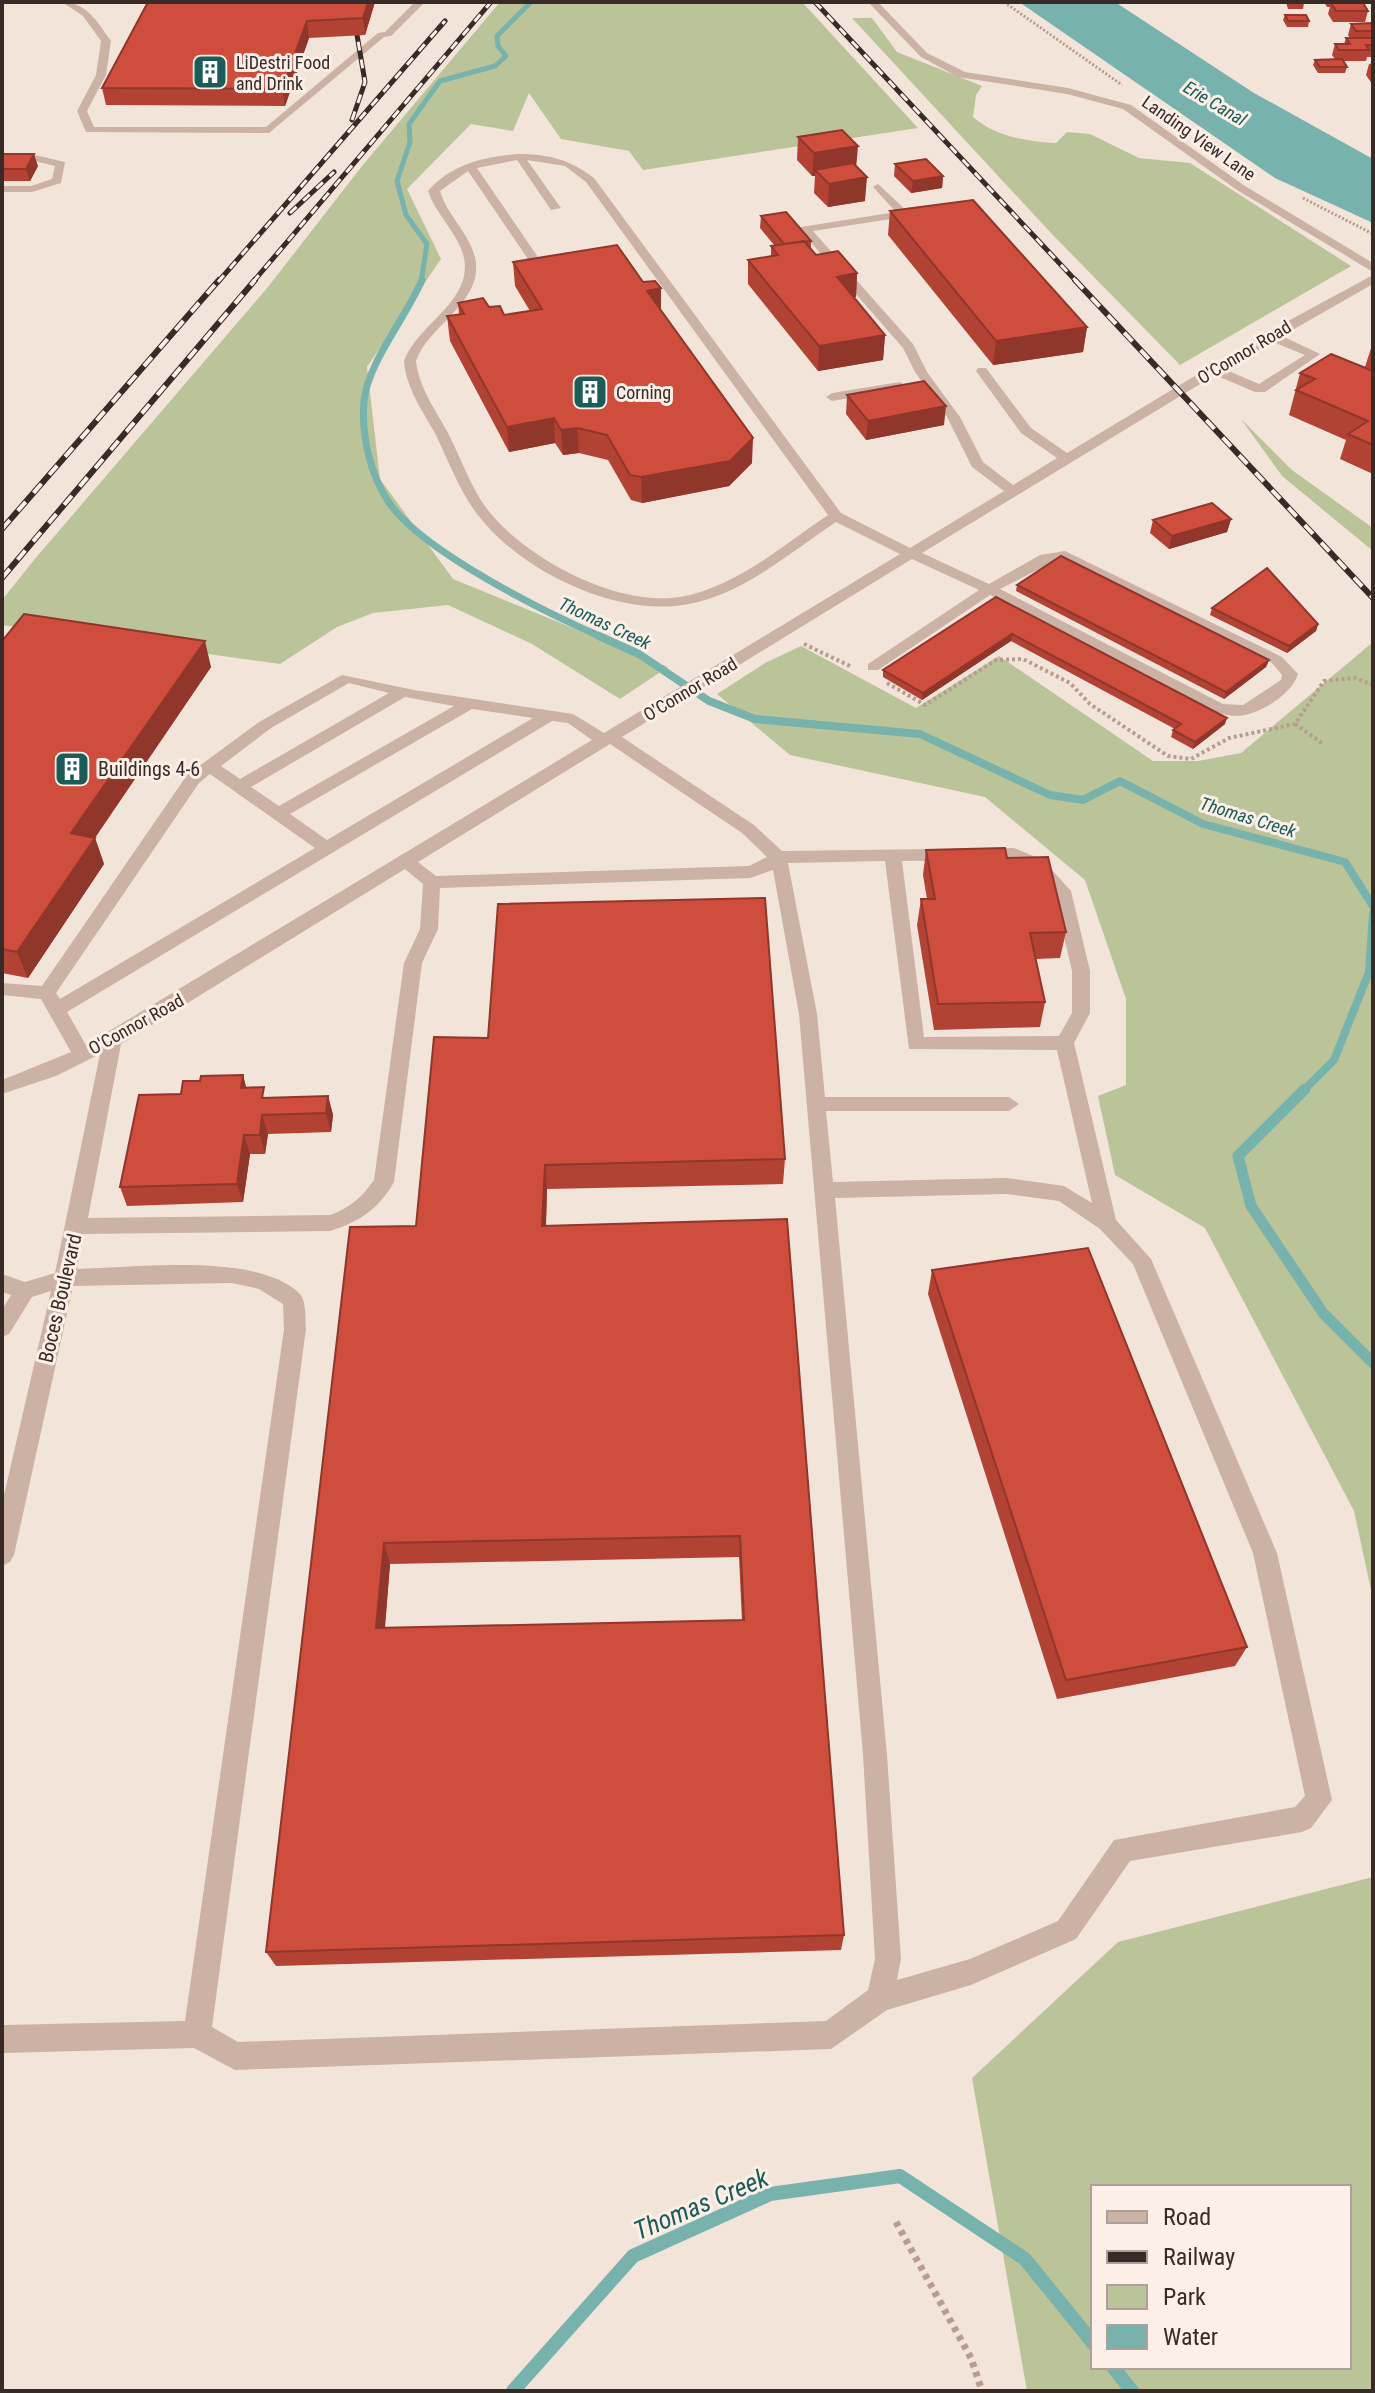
<svg xmlns="http://www.w3.org/2000/svg" width="1375" height="2393" viewBox="0 0 1375 2393" font-family="'Roboto Condensed',sans-serif">
  <style>
    .green { fill: #bbc499; fill-rule: evenodd }
    .water { fill: #77b2ad }
    .lines { fill: none; stroke-linecap: round; stroke-linejoin: round }
    .stream-far4 { stroke: #77b2ad; stroke-width: 5 }
    .stream-far3 { stroke: #77b2ad; stroke-width: 7 }
    .stream-far2 { stroke: #77b2ad; stroke-width: 8 }
    .stream-far1 { stroke: #77b2ad; stroke-width: 11 }
    .stream { stroke: #77b2ad; stroke-width: 14 }
    .path-far2 { stroke: #b89c8f; stroke-width: 3; stroke-dasharray: 2 2; stroke-linecap: butt }
    .path-far1 { stroke: #b89c8f; stroke-width: 4; stroke-dasharray: 3 3; stroke-linecap: butt }
    .path { stroke: #b89c8f; stroke-width: 7; stroke-dasharray: 5 5; stroke-linecap: butt }
    .minor { fill: #ccb2a5; fill-rule: evenodd }
    .rail-far1-casing { stroke: #382a27; stroke-width: 5 }
    .rail-casing { stroke: #382a27; stroke-width: 6 }
    .rail-far1 { stroke: #fbefe7; stroke-width: 3; stroke-dasharray: 9; stroke-linecap: butt }
    .rail { stroke: #fbefe7; stroke-width: 4; stroke-dasharray: 12; stroke-linecap: butt }
    .wall { fill: #b14234; fill-rule: evenodd }
    .shaded-wall { fill: #90362b }
    .building { fill: #ce4d3d; stroke: #90362b; stroke-width: 2; fill-rule: evenodd }
    .labels { text-anchor: middle; dominant-baseline: central; stroke-width: 6; stroke-linejoin: round; paint-order: stroke }
    .far-poi-label { font-size: 18px; fill: #382a27; stroke: #fbefe7; text-anchor: start }
    .far-water-label { font-size: 18px; font-style: italic; fill: #1a5c58; stroke: #fbefe7 }
    .far-street-label { font-size: 18px; fill: #382a27; stroke: #fbefe7 }
    .poi-label { font-size: 20px; fill: #382a27; stroke: #fbefe7; text-anchor: start }
    .street-label { font-size: 20px; fill: #382a27; stroke: #fbefe7 }
    .near-water-label { font-size: 26px; font-style: italic; fill: #1a5c58; stroke: #fbefe7 }
  </style>
  <rect width="100%" height="100%" fill="#f3e4da"/>
  <!-- green -->
  <path class="green" d="M500 2H802L918 128 643 170 629 151 561 139 529 93 513 131 471 124 407 189 441 259 367 367 380 479 453 579 668 667 620 699 532 644 448 605 373 613 337 627 280 664 2 625V600L34 560 268 287 362 166Z
    M852 18H872L897 52 982 86 976 95 973 117C994 136 1028 142 1056 143L1067 132 1090 134 1139 158 1190 163 1351 266 1180 365 1050 232Z
    M1241 419 1292 470 1373 528V551L1282 476Z
    M1373 642V1599L1354 1511 1205 1228 1115 1175 1098 1096 1126 1085V999L1085 880 985 797 790 755 717 694 765 663 801 646 916 708 999 656 1153 761H1198L1241 753Z
    M1373 1877V2391H1027L972 2078 1118 1942ZM1349 2187V2367H1093V2187Z"/>
  <!-- water -->
  <path class="water" d="M1019 2H1115L1254 93 1373 159V223L1275 178Z"/>
  <g class="lines">
    <!-- stream-far4 -->
    <path class="stream-far4" d="M421 282 427 244 406 215 397 181 410 142 409 124 440 81 495 66 506 56 498 46 497 36 531 2"/>
    <!-- stream-far3 -->
    <path class="stream-far3" d="M422 280C407 316 367 364 364 401 361 434 370 474 388 501 420 551 549 614 604 638"/>
    <!-- stream-far2 -->
    <path class="stream-far2" d="M599 636 639 654 709 701 755 719 920 734 1050 795 1083 800 1120 781 1203 824 1345 862 1373 906
      M1303 1091 1334 1060 1369 972 1373 913"/>
    <!-- stream-far1 -->
    <path class="stream-far1" d="M1305 1089 1238 1156 1251 1206 1323 1313 1373 1363"/>
    <!-- stream -->
    <path class="stream" d="M1113 2367 1132 2391
      M513 2391 633 2256 770 2194 900 2176 1025 2259 1093 2343"/>
    <!-- path-far2 -->
    <path class="path-far2" d="M1004 2 1122 85
      M1303 198 1373 234"/>
    <!-- path-far1 -->
    <path class="path-far1" d="M804 644 852 667
      M887 683 925 705 996 660 1023 659 1070 683 1090 704 1168 756 1191 759 1229 738 1295 724 1324 681 1355 678 1373 685
      M1295 724 1323 744"/>
    <!-- path -->
    <path class="path" d="M896 2222 971 2358 982 2391"/>
    <!-- minor -->
    <path class="minor" d="M62 2C87 2 98 23 111 41L106 75 87 111 94 127H266L378 33 385 32 415 2H425L391 36 384 37 269 133 86 132 77 111 96 75 101 41 83 16Z
      M868 2H878L927 53 965 72 1068 88 1131 105 1245 186 1373 263V272L1237 190 1123 109 1067 94 958 77 921 57Z
      M517 154C548 154 569 159 594 178L841 513 910 548 1004 491 972 467 947 417 915 372 903 348 801 231V227L896 212 873 187 878 184 908 212V216L904 217 813 231 913 344 927 372 960 417 983 462 1013 485 1057 458 1021 433 976 371 978 368H986L1031 428 1067 453 1266 333 1373 275V284L1282 336 1320 354 1265 392H1255L1215 375 922 553 989 584 1040 555 1065 551 1282 657 1298 674C1292 695 1258 715 1237 716 1228 716 1220 713 1211 710L990 595 878 670H868V664L979 590 912 559 622 737 754 825 782 851 1014 848 1043 860 1071 891 1090 971V1013L1074 1043 1116 1220 1151 1259 1277 1553 1332 1800 1311 1828 1302 1832 1130 1861 1076 1939 971 1985 887 2010 831 2049 235 2070 194 2048 2 2053V2025L185 2021 284 1329 283 1304 259 1289 232 1283 73 1286 14 1555 10 1562 2 1566V1504L51 1291 32 1297 9 1334 2 1337V1310L11 1295 2 1292V1274L25 1282 55 1273 100 1054 56 1076 2 1094V1080L71 1052 41 999 2 995V983L42 986 187 775 259 722 342 675 414 690 573 714 604 733 900 554 836 522C788 554 735 601 675 606 606 612 519 569 477 514 459 490 448 460 435 433 422 410 406 388 404 361 417 323 479 299 462 251 454 229 435 213 428 191 451 164 484 157 517 154ZM517 160 551 210 561 208 527 160 565 166 586 182 828 515C783 545 735 588 680 597 616 607 525 558 487 509 470 486 461 458 448 433 435 409 419 388 416 361 429 323 491 299 473 251 465 229 447 214 440 191L468 171 530 262 540 260 477 168ZM1273 342 1305 355 1259 384 1224 369ZM1059 559 1272 663 1282 675 1281 680 1243 705 1223 704 1000 589ZM349 683 389 693 240 779 221 766 271 728ZM405 697 454 706 279 806 251 787ZM472 709 533 718 327 840 290 814ZM552 721 568 723 592 740 86 1045 67 1012ZM610 744 742 833 767 857 749 866 436 876 418 862ZM210 774 315 848 60 999 56 993 199 783ZM1012 860 1031 868 1054 893 1072 971V1013L1059 1036 924 1037 902 861ZM885 861 909 1049 1057 1050 1092 1203 1064 1186 1007 1178 833 1182 826 1111H1009L1019 1104 1009 1097H825L817 1014 788 863ZM405 869 423 884 420 929 404 963 374 1180C362 1197 350 1208 330 1215L88 1218 121 1044ZM773 870 799 1014 863 1755 875 1959 868 1990 826 2021 238 2042 212 2027 306 1329C305 1319 307 1301 299 1293 257 1252 133 1268 77 1269L84 1234 330 1231C359 1222 379 1209 394 1182L422 963 438 929 440 888 750 878ZM1007 1194 1059 1201 1100 1229 1133 1264 1253 1553 1305 1796 1295 1807 1114 1840 1058 1921 970 1959 897 1980 901 1959 887 1755 835 1198Z
      M35 155 65 162 61 183 32 192H2V186H31L52 179 55 166 35 161 2 162V156Z
      M900 382 906 386 905 389 832 401 826 397 832 393Z"/>
    <defs>
      <path id="rail-far1" d="M815 2 1077 282
        M352 120 365 82 357 35
        M290 213 334 172
        M218 282 445 21
        M253 282 491 2"/>
      <path id="rail" d="M1075 280 1373 598
        M2 529 219 280
        M2 578 255 280"/>
    </defs>
    <!-- rail-far1 casing -->
    <use href="#rail-far1" class="rail-far1-casing"/>
    <!-- rail casing -->
    <use href="#rail" class="rail-casing"/>
    <!-- rail-far1 -->
    <use href="#rail-far1" class="rail-far1"/>
    <!-- rail -->
    <use href="#rail" class="rail"/>
  </g>
  <!-- wall -->
  <path class="wall" d="M148 2H375L365 35 309 38 285 106 106 105 102 88Z
    M1286 2H1304V3L1303 9H1288Z
    M1324 2H1364V4L1368 11 1365 22H1333L1328 14 1330 7H1327Z
    M1285 15 1309 21 1308 27H1287L1283 20Z
    M1373 23V57H1367L1366 61H1343L1347 67 1345 73H1318L1313 65 1315 60 1335 59 1332 55 1335 44H1344L1346 38H1350L1348 35 1351 24Z
    M1373 63V84H1372L1366 75 1369 64Z
    M798 137 856 167 865 201 828 207 814 193 815 176H812L797 160Z
    M2 154 38 166 30 181H2Z
    M895 164 943 176 942 188 911 193 894 176Z
    M890 211 1087 327 1083 352 993 365 888 235Z
    M761 216 811 241V249L816 255 857 273 856 297 854 298 885 335 883 360 818 371 748 284V260L771 256V246H775L760 228Z
    M513 262 661 310 752 463 729 486 642 503 631 500 608 460 579 453 563 455 555 443 509 452 450 341 447 316 459 314 458 303 489 307 504 315 530 311 515 286Z
    M1373 342V370L1365 367Z
    M1373 371V474L1340 459 1346 440 1289 415 1300 373Z
    M847 395 944 425 866 440 846 414Z
    M1231 519 1227 532 1169 549 1150 533 1153 520Z
    M1017 585 1269 660 1266 667 1224 699 1016 591Z
    M996 597 1225 724 1193 749 1171 737 1173 730 1175 729 1011 641 922 700 883 677V670Z
    M1212 608 1318 624 1316 631 1287 653 1210 615Z
    M2 641 211 667 95 838 104 864 28 978 2 973Z
    M926 850 1007 858 1066 932 1060 958 1036 959 1045 1002 1040 1027 934 1030 917 925 921 899H927L923 875Z
    M434 1037 785 1159 783 1184 547 1189 546 1226 787 1219 844 1935 841 1950 276 1966 266 1952 416 1226ZM739 1557 742 1621 385 1628 390 1564Z
    M243 1075 246 1088 266 1098 328 1096 333 1115 331 1132 268 1134 265 1154H250L243 1202 127 1206 120 1187 181 1094 200 1081Z
    M932 1270 1247 1647 1235 1666 1057 1699 928 1294Z"/>
  <!-- shaded-wall -->
  <path class="shaded-wall" d="M368 2H375L365 35 363 18Z
    M307 21 309 38 285 106 282 89Z
    M858 146 856 169 815 170V176H812L814 153Z
    M34 154 38 166 30 181 26 169Z
    M943 176 942 188 911 193 913 181Z
    M867 177 865 201 828 207 829 184Z
    M857 273 856 297 835 301 837 277Z
    M661 288V312L647 291Z
    M1087 327 1083 352 993 365 996 341Z
    M885 335 883 360 818 371 819 346Z
    M946 406 944 425 866 440 868 421Z
    M554 418 555 443 509 452 507 427Z
    M577 428 579 453 563 455 561 430Z
    M753 438 752 463 729 486 642 503 641 477Z
    M1231 519 1227 532 1169 549 1172 536Z
    M1318 624 1316 631 1287 653 1289 646Z
    M1012 634 1011 641 922 700 923 693Z
    M205 641 211 667 80 859 71 833Z
    M1269 660 1266 667 1224 699 1226 692Z
    M1227 718 1225 724 1193 749 1195 742Z
    M95 838 104 864 28 978 17 952Z
    M243 1075 248 1094 241 1088Z
    M328 1096 333 1115 331 1132 326 1113Z
    M262 1115 268 1134 265 1154 260 1135Z
    M244 1135 250 1154 243 1202 237 1184Z
    M545 1165 547 1189 545 1250 542 1226Z
    M384 1543 390 1564 383 1648 376 1628Z"/>
  <!-- building -->
  <path class="building" d="M148 2H368L363 18 307 21 282 89 102 88Z
    M1331 3H1363L1368 11H1336Z
    M1285 15H1306L1309 21H1288Z
    M1373 23V31H1356L1351 24Z
    M1346 38H1373V45H1366L1369 50H1339L1335 44H1350Z
    M1342 59 1347 67H1320L1315 60Z
    M842 130 858 146 814 153 798 137Z
    M2 154H34L26 169H2Z
    M926 159 943 176 913 181 895 164Z
    M853 163 867 177 829 184 815 170Z
    M973 200 1087 327 996 341 890 211Z
    M786 212 811 241 784 244 761 216Z
    M804 241 816 255 838 251 857 273 837 277 885 335 819 346 748 260 778 255 771 246Z
    M617 245 643 282 655 281 661 288 647 291 753 438 730 461 641 477 630 475 607 435 577 428 561 430 554 418 507 427 447 316 464 314 458 303 483 298 489 307 500 306 504 315 542 309 513 262Z
    M1331 354 1373 371V445L1348 434 1368 421 1296 390 1315 379 1300 373Z
    M924 381 946 406 868 421 847 395Z
    M1212 503 1231 519 1172 536 1153 520Z
    M1061 556 1269 660 1226 692 1017 585Z
    M1267 568 1318 624 1289 646 1212 608Z
    M996 597 1227 718 1195 742 1173 730 1181 724 1012 634 923 693 883 670Z
    M24 614 205 641 71 833 95 838 17 952 2 949V641Z
    M1005 848 1007 858 1048 857 1066 932 1030 933 1045 1002 938 1004 921 899H935L926 850Z
    M765 898 785 1159 545 1165 542 1226 787 1219 844 1935 266 1952 350 1227 416 1226 434 1037 488 1038 498 904ZM740 1536 744 1620 376 1628 384 1543Z
    M243 1075 241 1088 264 1087 262 1098 328 1096 326 1113 262 1115 260 1135H244L237 1184 120 1187 139 1095 181 1094 183 1081H200L201 1076Z
    M1088 1248 1247 1647 1066 1680 932 1270Z"/>
  <!-- icons -->
  <defs>
    <symbol id="building-square" viewBox="-11 -11 22 22"><rect x="-9" y="-9" width="18" height="18" rx="4" fill="#1a5c58" stroke="#fbefe7"/><path d="M-4-6H4V6H1V3H-1V6H-4ZM-2.5-4.3h1.7v1.8h-1.7ZM.8-4.3h1.7v1.8H.8ZM-2.5-1h1.7V.8h-1.7ZM.8-1h1.7V.8H.8Z" fill="#fff"/></symbol>
  </defs>
  <g fill-rule="evenodd">
    <use href="#building-square" x="190" y="52" width="40" height="40"/>
    <use href="#building-square" x="570" y="372" width="40" height="40"/>
    <use href="#building-square" x="52" y="749" width="40" height="40"/>
  </g>
  <g class="labels">
    <!-- far-poi labels -->
    <g class="far-poi-label">
      <text x="236" y="62">LiDestri Food<tspan x="236" dy="21">and Drink</tspan></text>
      <text x="616" y="392">Corning</text>
    </g>
    <!-- far-water labels -->
    <g class="far-water-label">
      <text transform="translate(1215 103) rotate(31)">Erie Canal</text>
      <text transform="translate(605 623) rotate(25)">Thomas Creek</text>
      <text transform="translate(1248 817) rotate(17)">Thomas Creek</text>
    </g>
    <!-- far-street labels -->
    <g class="far-street-label">
      <text transform="translate(1199 138) rotate(35)">Landing View Lane</text>
      <text transform="translate(1244 352) rotate(-31)">O'Connor Road</text>
      <text transform="translate(690 689) rotate(-31)">O'Connor Road</text>
      <text transform="translate(136 1024) rotate(-29)">O'Connor Road</text>
    </g>
    <!-- poi labels -->
    <g class="poi-label">
      <text x="98" y="769">Buildings 4-6</text>
    </g>
    <!-- street labels -->
    <g class="street-label">
      <text transform="translate(60 1298) rotate(-77)">Boces Boulevard</text>
    </g>
    <!-- near-water labels -->
    <g class="near-water-label">
      <text transform="translate(701 2204) rotate(-23)">Thomas Creek</text>
    </g>
  </g>
  <!-- border -->
  <rect width="1375" height="2393" fill="none" stroke="#382a27" stroke-width="8"/>
  <!-- legend -->
  <rect x="1091" y="2185" width="260" height="184" fill="#fbefe7" stroke="#ada09a" stroke-width="2"/>
  <rect x="1107" y="2211" width="40" height="12" fill="#ccb2a5" stroke="#ada09a" stroke-width="2"/>
  <text x="1163" y="2225" font-size="24" fill="#382a27">Road</text>
  <rect x="1107" y="2251" width="40" height="12" fill="#382a27" stroke="#ada09a" stroke-width="2"/>
  <text x="1163" y="2265" font-size="24" fill="#382a27">Railway</text>
  <rect x="1107" y="2285" width="40" height="24" fill="#bbc499" stroke="#ada09a" stroke-width="2"/>
  <text x="1163" y="2305" font-size="24" fill="#382a27">Park</text>
  <rect x="1107" y="2325" width="40" height="24" fill="#77b2ad" stroke="#ada09a" stroke-width="2"/>
  <text x="1163" y="2345" font-size="24" fill="#382a27">Water</text>
</svg>
